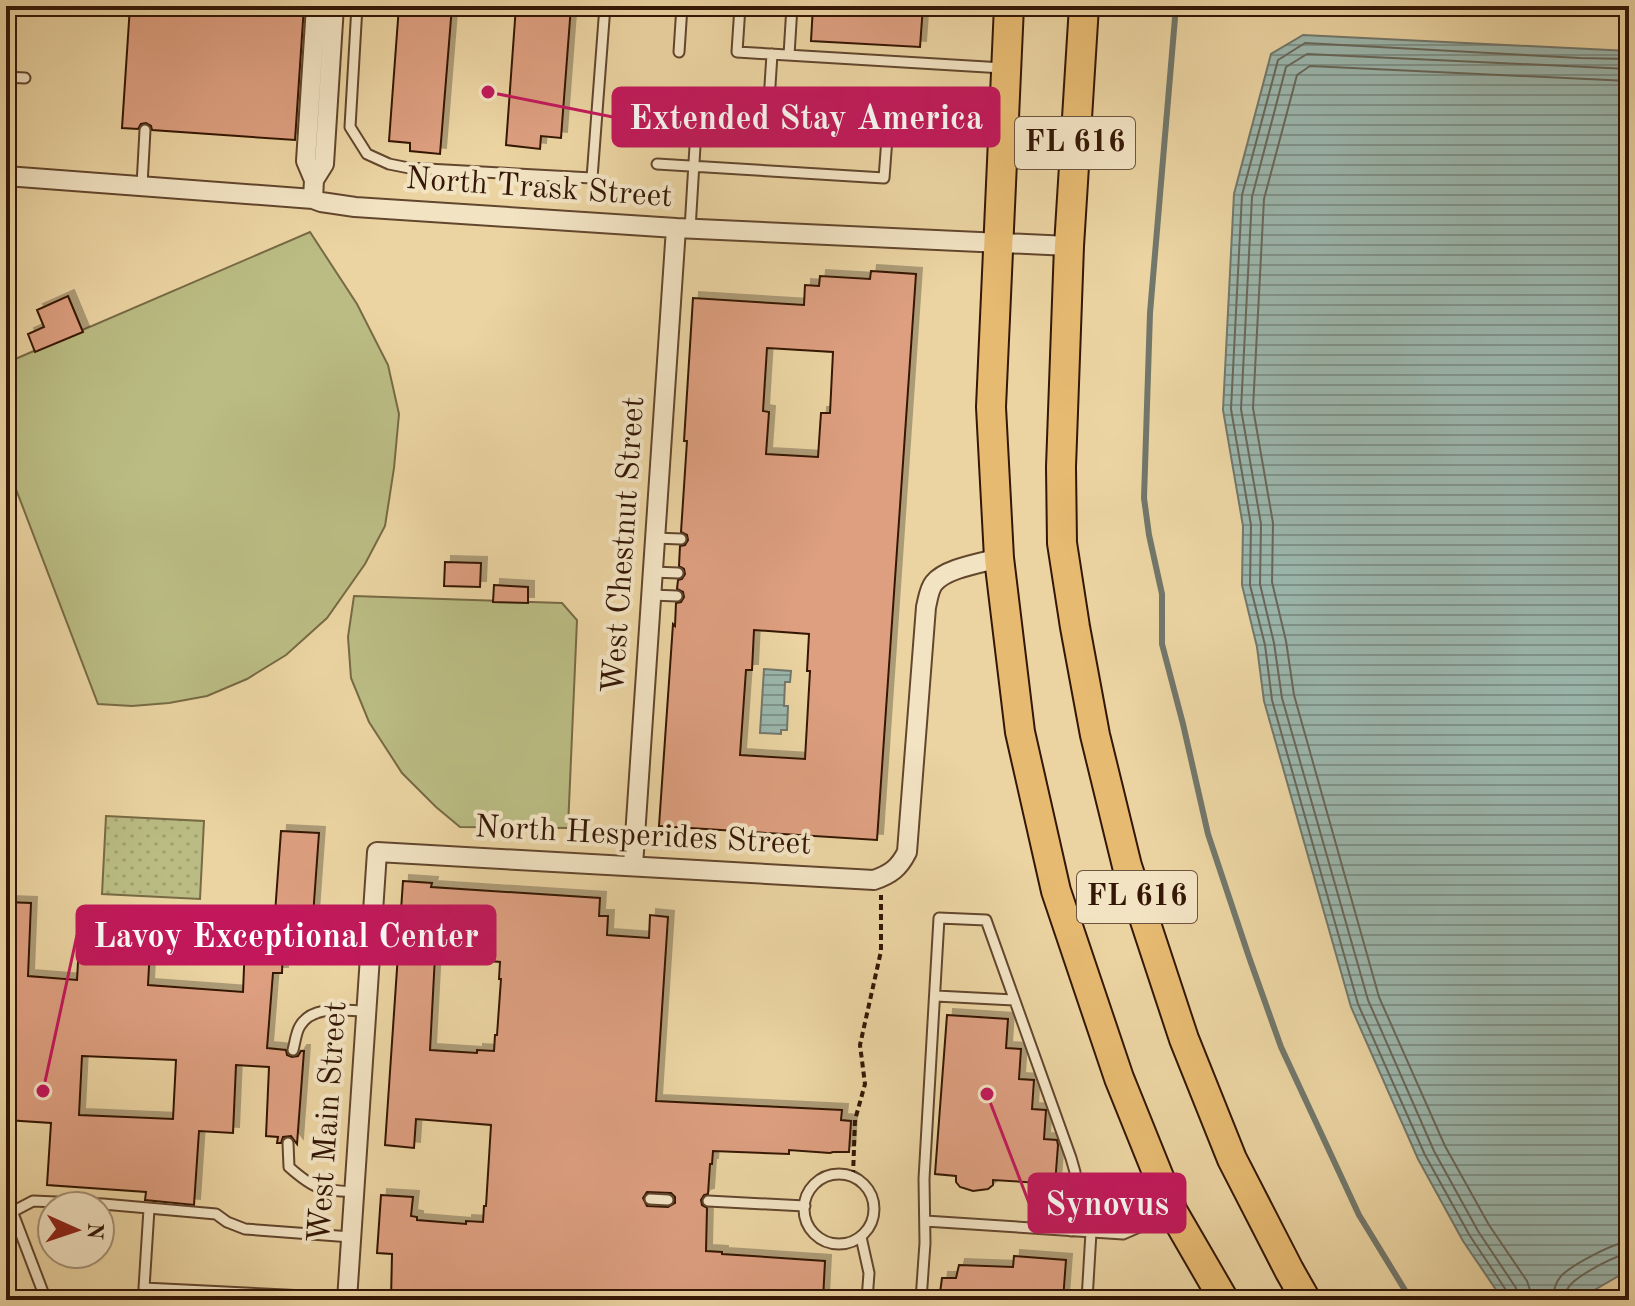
<svg xmlns="http://www.w3.org/2000/svg" width="1635" height="1306" viewBox="0 0 1635 1306" font-family="'Old Standard TT',serif">
  <style>
    .park { fill: url(#park-dots); stroke: #776a44; stroke-width: 2 }
    .pitch { fill: #babc83; stroke: #776a44; stroke-width: 2 }
    .water { fill: url(#water-rules); stroke: #72776b; stroke-width: 2 }
    .lines { fill: none; stroke-linecap: round; stroke-linejoin: round }
    .shore { stroke: #68675a; stroke-width: 2 }
    .stream { stroke: #72776b; stroke-width: 6 }
    .building { fill: #dd9f80; stroke: #341706; stroke-width: 2; fill-rule: evenodd; filter: url(#shadow) }
    .service-casing { stroke: #62462d; stroke-width: 13 }
    .minor-casing { stroke: #62462d; stroke-width: 22 }
    .primary-casing { stroke: #341706; stroke-width: 32 }
    .path { stroke: #341706; stroke-width: 4; stroke-dasharray: 6 4; stroke-linecap: butt }
    .service { stroke: #f2e3c3; stroke-width: 9 }
    .minor { stroke: #f2e3c3; stroke-width: 18 }
    .primary { stroke: #e6ba71; stroke-width: 28 }
    .labels { text-anchor: middle; dominant-baseline: central; stroke-width: 8; stroke-linejoin: round; paint-order: stroke }
    .shield { fill: #f2e3c3; stroke: #6d543f; stroke-width: 2 }
    .shield-label { font-size: 30px; font-weight: bold; fill: #341706 }
    .street-label { font-size: 32px; fill: #341706; stroke: #f2e3c3 }
    .leader { fill: none; stroke: #c2185b; stroke-width: 3 }
    .callout-dot { fill: #c2185b; stroke: #f2e3c3; stroke-width: 3 }
    .callout { fill: #c2185b; stroke: #c2185b; stroke-width: 3 }
    .callout-label { font-size: 34px; text-anchor: middle; font-weight: bold; fill: #fff }
  </style>
  <defs>
    <pattern id="park-dots" width="8" height="8" patternUnits="userSpaceOnUse" patternTransform="scale(2)"><rect width="8" height="8" fill="#babc83"/><path d="M2 2h.1M6 6h.1" fill="none" stroke="#a0a170" stroke-width="1.8" stroke-linecap="round"/></pattern>
    <pattern id="water-rules" width="6" height="5" patternUnits="userSpaceOnUse" patternTransform="scale(2)"><rect width="6" height="5" fill="#9bb7ae"/><path d="M0 2.5h6" fill="none" stroke="#7f948c"/></pattern>
    <filter id="shadow"><feDropShadow dx="6" dy="-6" stdDeviation="0" flood-color="#0004"/></filter>
  </defs>
  <rect width="100%" height="100%" fill="#ebd4a2"/>
  <filter id="stains"><feTurbulence type="fractalNoise" baseFrequency=".0025" numOctaves="4"/><feColorMatrix values="0 0 0 0 .2 0 0 0 0 .09 0 0 0 0 .02 0 0 0 .5 -.17"/></filter>
  <radialGradient id="worn" r=".72"><stop offset=".6" stop-color="#630" stop-opacity="0"/><stop offset="1" stop-color="#630" stop-opacity=".3"/></radialGradient>
  <!-- park -->
  <path class="park" d="M106 816 204 821 200 899 102 894Z"/>
  <!-- pitch -->
  <path class="pitch" d="M310 232 357 304 388 365 399 414 394 468 385 526 365 564 327 618 286 655 247 679 207 696 169 703 132 706 98 704 6 463V363Z
    M354 596 562 603 577 620 568 828 460 827 436 807 402 773 369 722 351 678 348 637Z"/>
  <!-- water -->
  <path class="water" d="M1303 35 1629 51V1270L1577 1300H1503L1463 1241 1418 1159 1351 1007 1264 701 1257 647 1242 585 1243 526 1223 410 1234 194 1271 54Z
    M764 669 791 671 790 682H785L784 706H788L787 730H781V734L760 733Z"/>
  <g class="lines">
    <!-- shore -->
    <path class="shore" d="M1509 1300 1508 1293 1470 1236 1425 1155 1358 1004 1272 700 1265 645 1250 585 1251 525 1231 409 1242 195 1278 60 1305 43 1580 58 1629 59
      M1519 1300 1516 1288 1478 1231 1434 1151 1368 1000 1282 698 1274 643 1260 584 1261 524 1241 409 1252 197 1286 67 1307 54 1629 69
      M1531 1300 1530 1290 1527 1281 1489 1225 1445 1146 1379 997 1294 695 1286 641 1272 582 1273 523 1253 408 1264 199 1297 75 1310 66 1629 81
      M1553 1300C1553 1291 1555 1283 1561 1276 1572 1265 1614 1242 1629 1242
      M1565 1300C1565 1294 1565 1293 1568 1288 1574 1277 1617 1254 1629 1254"/>
    <!-- stream -->
    <path class="stream" d="M1176 6 1150 313 1144 498 1149 535 1162 594V644L1183 724 1208 834 1249 957 1281 1047 1359 1215 1411 1300"/>
  </g>
  <!-- building -->
  <path class="building" d="M130 6H304L295 140 152 130 151 126 146 123 141 124 138 129 122 128Z
    M399 6H452L440 154 410 151V143L389 141Z
    M516 6H571L561 138 541 136 540 149 506 145Z
    M813 6H923L920 47 811 41Z
    M871 271 916 274 877 840 659 826 673 624 675 626 676 603 681 602 684 597 683 592 677 589 678 580 682 579 685 574 684 569 679 566 680 546 685 545 688 540 687 535 681 532 687 441H684L693 298 804 305 805 285 819 286 820 276 870 279ZM767 348 833 352 830 413H821L818 457 766 454 769 412 763 411ZM754 630 809 634 807 671H810L805 759 740 755 746 670H752Z
    M68 296 83 332 35 352 28 334 44 327 37 310Z
    M445 562 481 563 480 587 444 586Z
    M494 585 528 587V603L493 602Z
    M281 831 319 833 312 930 274 927Z
    M403 881 432 883 431 887 600 898 599 916H608L607 935 649 938 650 915 668 917 656 1101 842 1110 841 1120 851 1121 849 1152H833L830 1153 789 1150V1154L713 1151 712 1164H710L708 1194 704 1195 701 1200 702 1205 707 1208 706 1251 722 1252V1254L825 1261 823 1300H539L461 1296 464 1300H391L392 1254 377 1253 381 1195 413 1197 411 1216 417 1217V1220L466 1224V1221L483 1222 484 1206H486L491 1125 416 1119 414 1148 385 1145ZM435 956 500 962 499 979H501L497 1035H495L494 1051 477 1050V1053L430 1050ZM647 1192 671 1193 675 1197V1203L668 1207 647 1206 643 1198Z
    M6 902 31 903 28 976 77 980 80 927 151 930 148 985 243 992 245 944 283 946 282 973H273L267 1048 286 1050 287 1055 292 1057 298 1056 301 1051H304L297 1144 291 1136 283 1137 281 1143H277L278 1137 266 1136 269 1067 236 1065 233 1133 199 1131 194 1205 145 1200 146 1192 47 1185 51 1123 6 1120ZM82 1056 176 1060 173 1119 79 1115Z
    M947 1015 1008 1019 1006 1048 1021 1049 1019 1079 1034 1080 1032 1109 1046 1110 1044 1139 1057 1140 1058 1145 1055 1184 993 1180V1185L988 1189 973 1191 960 1187 956 1182V1176L935 1174Z
    M1014 1256 1066 1260 1063 1300H939L942 1278H956L959 1265 1013 1267Z"/>
  <g class="lines">
    <defs>
      <path id="service" d="M357 6 350 127 367 154 389 164 409 168 592 178 605 6
        M740 6 737 52 1003 68
        M679 52 682 6
        M789 55 792 6
        M6 77 25 78
        M768 117 772 54
        M657 164 884 178 888 125 660 111
        M142 185 145 130
        M690 229 697 113
        M655 538 681 539
        M653 572 678 573
        M651 595 677 596
        M936 996 1014 1000
        M293 1050C295 1043 296 1032 300 1026 313 1004 345 1011 366 1011
        M288 1143 289 1167C315 1190 320 1190 354 1192
        M804 1209a35 35 0 1 1 70 0a35 35 0 1 1-70 0Z
        M6 1195 46 1300
        M650 1199 668 1200
        M708 1201 805 1206
        M149 1209 144 1288 347 1298
        M12 1212 33 1201 103 1204 216 1214 227 1222 245 1229 351 1237
        M925 1221 1123 1234 1169 1214
        M861 1237 869 1273 867 1300
        M921 1300 925 1243 924 1179 939 918 986 920 1071 1158 1075 1172 1071 1231
        M1087 1300 1091 1232"/>
      <path id="minor" d="M6 176 313 199 321 202 355 207 676 228 1069 246
        M314 180 324 164 334 6
        M313 199 314 180 306 161 316 6
        M633 866 676 228
        M347 1300 377 852 874 880C891 874 899 868 907 852L926 607C928 599 929 589 934 583 946 568 982 563 999 558"/>
      <path id="primary" d="M1009 6 991 407 999 558 1020 732 1056 891 1119 1078 1173 1212 1224 1300
        M1084 6 1069 246 1061 467 1062 543 1075 627 1095 735 1127 866 1184 1039 1232 1159 1289 1270 1306 1300"/>
    </defs>
    <!-- service casing -->
    <use href="#service" class="service-casing"/>
    <!-- minor casing -->
    <use href="#minor" class="minor-casing"/>
    <!-- primary casing -->
    <use href="#primary" class="primary-casing"/>
    <!-- path -->
    <path class="path" d="M853 1176 855 1120 865 1084 860 1045 881 951V895"/>
    <!-- service -->
    <use href="#service" class="service"/>
    <!-- minor -->
    <use href="#minor" class="minor"/>
    <!-- primary -->
    <use href="#primary" class="primary"/>
  </g>
  <g class="labels">
    <!-- shield labels -->
    <g class="shield">
      <rect x="1015" y="117" width="120" height="52" rx="6"/>
      <rect x="1077" y="871" width="120" height="52" rx="6"/>
    </g>
    <g class="shield-label">
      <text x="1075" y="143">FL 616</text>
      <text x="1137" y="897">FL 616</text>
    </g>
    <!-- street labels -->
    <g class="street-label">
      <text transform="translate(539 189) rotate(4)">North Trask Street</text>
      <text transform="translate(625 545) rotate(-86)">West Chestnut Street</text>
      <text transform="translate(643 837) rotate(3)">North Hesperides Street</text>
      <text transform="translate(329 1122) rotate(-86)">West Main Street</text>
    </g>
  </g>
  <!-- callouts -->
  <path class="leader" d="M488 92L613 117M43 1091L77 935M987 1094L1029 1203"/>
  <g class="callout-dot">
    <circle cx="488" cy="92" r="8"/>
    <circle cx="43" cy="1091" r="8"/>
    <circle cx="987" cy="1094" r="8"/>
  </g>
  <g class="callout">
    <rect x="613" y="88" width="386" height="58" rx="8"/>
    <rect x="77" y="906" width="418" height="58" rx="8"/>
    <rect x="1029" y="1174" width="156" height="58" rx="8"/>
  </g>
  <g class="callout-label">
    <text x="806" y="129">Extended Stay America</text>
    <text x="286" y="947">Lavoy Exceptional Center</text>
    <text x="1107" y="1215">Synovus</text>
  </g>
  <!-- margin -->
  <rect width="1635" height="1306" fill="none" stroke="#ebd4a2" stroke-width="32"/>
  <rect x="8" y="8" width="1619" height="1290" fill="none" stroke="#341706" stroke-width="4"/>
  <rect x="16" y="16" width="1603" height="1274" fill="none" stroke="#341706" stroke-width="2"/>
  <!-- north arrow -->
  <g transform="translate(76 1230) rotate(93)"><circle r="38" fill="#f2e3c3" stroke="#a69177" stroke-width="2"/>
  <path d="M0-6L14 30L0 20L-14 30Z" fill="#8f2418"/>
  <text y="-12" font-size="22" font-weight="bold" text-anchor="middle" fill="#341706">N</text>
  </g>
  <rect width="100%" height="100%" filter="url(#stains)"/>
  <rect width="100%" height="100%" fill="url(#worn)"/>
</svg>
